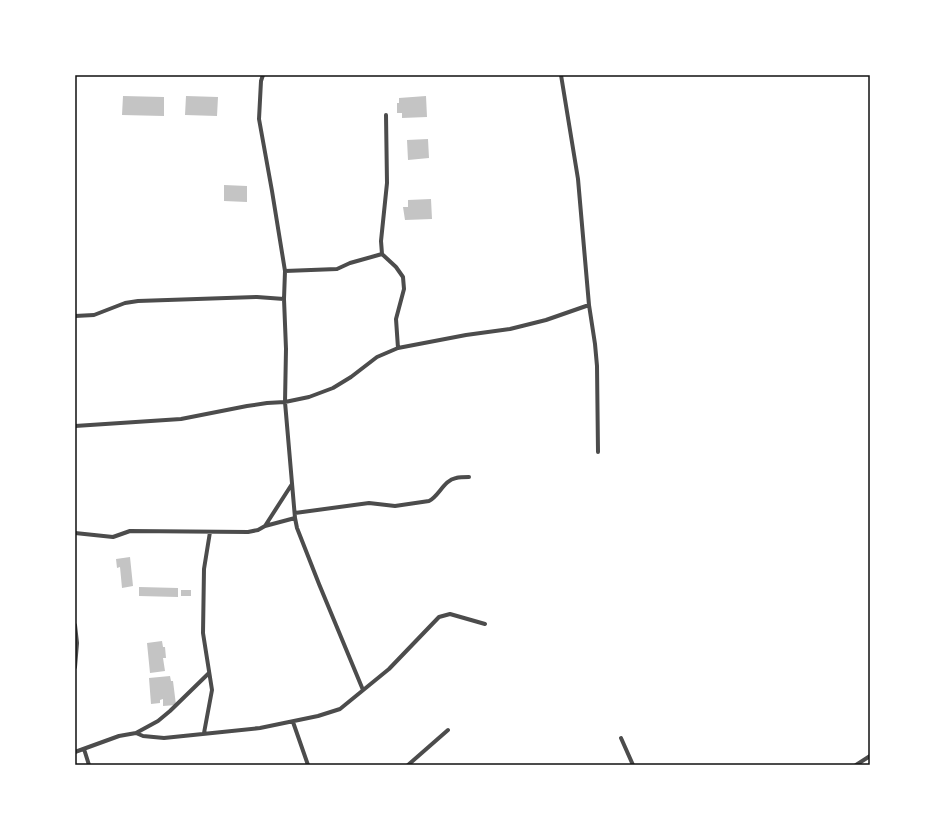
<svg xmlns="http://www.w3.org/2000/svg" width="945" height="840" viewBox="0 0 945 840" font-family="'Public Sans',sans-serif">
  <style>
    .building { fill: #c4c4c4 }
    .lines { fill: none; stroke-linecap: round; stroke-linejoin: round }
    .minor { stroke: #4c4c4c; stroke-width: 4 }
    .neatline { fill: none; stroke: #111; stroke-width: 1.5 }
  </style>
  <rect width="100%" height="100%" fill="#fff"/>
  <!-- building -->
  <path class="building" d="M123 96 164 97V116L122 115Z
    M186 96 218 97 217 116 185 115Z
    M426 96 427 117 402 118V113H397V103H399V98Z
    M428 139 429 158 408 160 407 140Z
    M224 185 247 186V202L224 201Z
    M431 199 432 219 405 220 403 207H408V200Z
    M130 557 133 586 122 588 120 567 117 568 116 559Z
    M139 587 178 588V597L139 596Z
    M181 590H191V596H181Z
    M162 641 163 647H165L166 658H163L165 671 150 673 147 643Z
    M170 676 171 681H173L176 705 163 706V699L160 700V703L151 704 149 678Z"/>
  <g class="lines">
    <!-- minor -->
    <path class="minor" d="M263 75 261 81 259 119 272 191 285 271 284 299 286 349 285 402 295 518 297 528 319 584 363 690
      M561 75 578 179 589 305 595 344 597 366 598 452
      M382 254 396 267 403 277 404 289 396 319 398 348
      M285 271 337 269 350 263 382 254 381 241 387 183 386 115
      M75 316 94 315 125 303 138 301 257 297 284 299
      M75 426 181 419 247 406 267 403 285 402 309 397 333 388 351 377 377 357 398 348 466 335 510 329 546 320 589 305
      M295 513 369 503 395 506 429 501C439 496 444 480 456 478 460 477 464 477 469 477
      M265 526 292 484
      M75 533 113 537 130 531 248 532 258 530 265 526 295 518
      M75 625 77 643 75 667
      M293 722 308 765
      M136 733 158 721 170 711 209 673
      M204 733 212 690 203 633 204 569 210 532
      M621 738 633 765
      M84 749 89 765
      M75 752 119 736 136 733 143 736 164 738 260 728 318 716 340 709 389 669 439 617 450 614 485 624
      M408 765 448 730
      M856 765 870 756"/>
  </g>
  <!-- border -->
  <rect width="945" height="840" fill="none" stroke="#ffffff" stroke-width="152"/>
  <rect x="76" y="76" width="793" height="688" class="neatline"/>
</svg>
